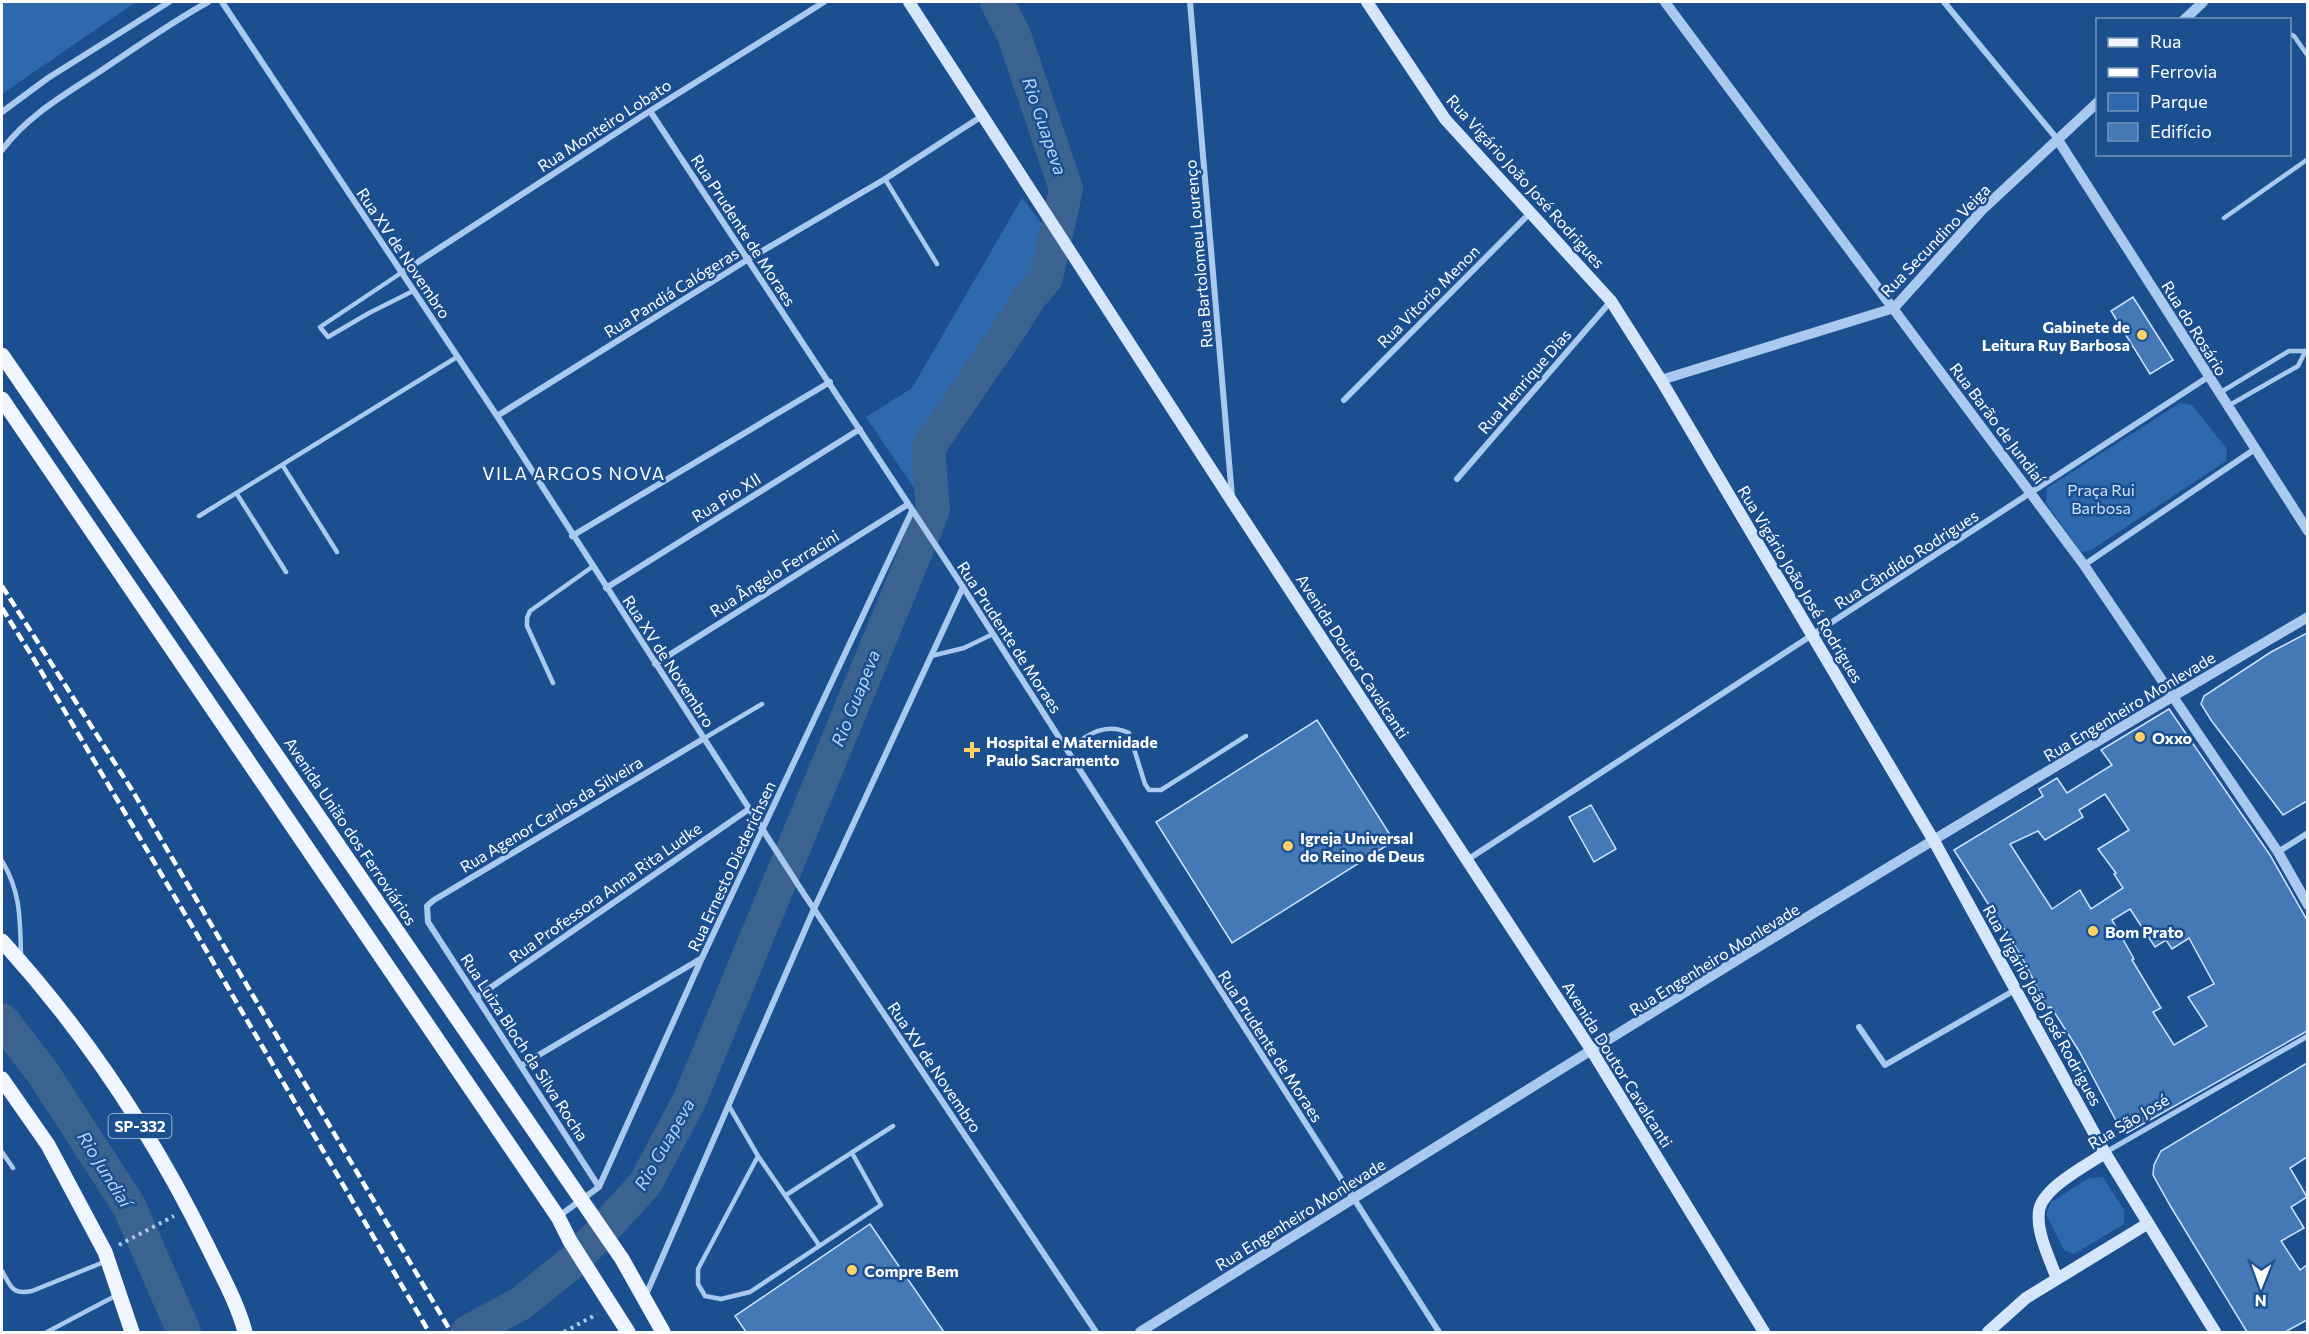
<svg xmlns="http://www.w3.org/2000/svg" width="2309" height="1334" viewBox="0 0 2309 1334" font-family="Commissioner,sans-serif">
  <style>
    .green { fill: #2e69ad }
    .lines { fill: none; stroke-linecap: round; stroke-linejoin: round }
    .river { stroke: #3c6290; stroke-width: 34 }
    .building { fill: #4478b7; stroke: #cfe3fa; stroke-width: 1.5; fill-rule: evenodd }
    .path { stroke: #a9c9ee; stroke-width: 4; stroke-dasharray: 3 4.5; stroke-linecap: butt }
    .service { stroke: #a9c9ee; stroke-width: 4.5 }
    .pedestrian { stroke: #a9c9ee; stroke-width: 5 }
    .minor { stroke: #a9c9ee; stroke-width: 6 }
    .tertiary { stroke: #a9c9ee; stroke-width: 10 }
    .secondary { stroke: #d6e6fa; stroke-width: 12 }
    .primary { stroke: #f0f6ff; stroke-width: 15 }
    .rail { stroke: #fff; stroke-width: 4.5; stroke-dasharray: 10 4.5; stroke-linecap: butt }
    .poi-dot { fill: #ffd166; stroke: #1b4f8f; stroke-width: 2 }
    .labels { text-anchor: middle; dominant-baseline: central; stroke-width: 5; stroke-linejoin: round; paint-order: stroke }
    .shield { fill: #1b4f8f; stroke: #bbcadd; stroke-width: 1.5 }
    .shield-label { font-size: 15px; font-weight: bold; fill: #fff }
    .street-label { font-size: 16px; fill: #fff; stroke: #1b4f8f }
    .poi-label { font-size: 16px; font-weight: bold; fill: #fff; stroke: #1b4f8f; text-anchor: start }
    .park-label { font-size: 16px; fill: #cfe3fa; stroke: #1b4f8f }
    .water-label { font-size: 18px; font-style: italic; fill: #b5d3f5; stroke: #1b4f8f }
    .neighbourhood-label { font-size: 18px; letter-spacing: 1.5px; fill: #fff; stroke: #1b4f8f }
  </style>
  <rect width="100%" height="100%" fill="#1b4f8f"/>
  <!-- green -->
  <path class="green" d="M2 2H136L2 94Z
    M1022 198 1046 229 1025 285 952 391 918 451 924 503 866 417 912 388Z
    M2180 403 2192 405 2227 449 2226 461 2090 551 2081 552 2046 503 2047 488Z
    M2103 1177 2124 1210V1224L2074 1254 2064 1250 2046 1214 2051 1202 2089 1178Z"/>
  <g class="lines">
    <!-- river -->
    <path class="river" d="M2 1020 43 1073 129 1206 184 1332
      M468 1332 520 1304 576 1259 645 1184 690 1099 933 510 928 448 1011 327 1029 298 1046 278 1066 189 1014 35 997 2"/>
  </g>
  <!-- building -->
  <path class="building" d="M2133 297 2173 360 2150 374 2111 311Z
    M2307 633V801L2283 815 2211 720 2201 704 2204 696 2271 652Z
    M2169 709 2270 855 2307 920V1031L2127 1133 2121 1130 2079 1051 2051 1007 2048 1008 2020 954 1954 850 2043 796 2039 789 2057 778 2067 793 2112 765 2101 750ZM2105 794 2129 830 2098 849 2116 873 2114 874 2123 888 2091 909 2080 890 2052 909 2010 844 2038 831 2045 840 2083 817 2079 810ZM2130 909 2155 947 2166 940 2172 949 2189 938 2214 984 2188 997 2207 1026 2174 1045 2153 1012 2161 1008 2132 960 2134 959 2112 920Z
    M1317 720 1394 841 1232 943 1156 822Z
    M1591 805 1616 849 1594 862 1569 817Z
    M2307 1063V1157L2290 1168 2307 1197 2291 1207 2304 1228 2281 1241 2300 1270 2307 1265V1320L2285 1332H2247L2171 1207 2153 1175 2154 1165 2161 1151Z
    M870 1224 944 1332H746L735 1316Z"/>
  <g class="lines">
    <!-- path -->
    <path class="path" d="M119 1245 174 1216
      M564 1332 597 1314"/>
    <!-- service -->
    <path class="service" d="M2290 34 2294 36 2308 56
      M885 179 937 264
      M2224 218 2308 159
      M401 273 320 327 328 337 369 313 413 291
      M2221 392 2289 351H2308
      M2228 406 2298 366 2305 352
      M283 466 337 552
      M237 494 286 572
      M199 516 457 357
      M931 656 964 648 993 634
      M553 683 527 626V618L530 611 592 567
      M703 739 762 704
      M1067 750C1086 736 1104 721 1129 733L1145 784 1149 790H1161L1246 736
      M2 861C21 892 20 920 21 956
      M729 1106 758 1156 819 1245
      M2 1152 13 1168
      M758 1156 698 1269V1284L705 1296 721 1299 750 1292 881 1205 852 1153
      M786 1195 893 1126
      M2 1271C11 1287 12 1295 32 1291L104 1262
      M47 1332 117 1295"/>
    <!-- pedestrian -->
    <path class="pedestrian" d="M2106 1152 2308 1036"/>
    <!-- minor -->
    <path class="minor" d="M222 2 497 416 804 894 1096 1332
      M1190 2 1232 497
      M1944 2 2058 140
      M650 111 963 587 1439 1332
      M2 112 48 78 169 2
      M2 150C27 116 64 95 99 72 135 48 170 23 208 2
      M401 273 650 111 824 2
      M1344 400 1531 212
      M497 416 747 260 885 179 982 116
      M1457 479 1611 301
      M572 536 830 382
      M2084 565 2255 449
      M606 588 860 429
      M655 664 907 505
      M2278 852 2308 833
      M1467 860 2208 377
      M477 997 749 809
      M1859 1027 1885 1065 2015 990
      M522 1065 702 958
      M599 1187 428 922 427 906 434 900 703 739
      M559 1216 599 1187 702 958 912 511
      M645 1297 814 909 963 587"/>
    <!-- tertiary -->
    <path class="tertiary" d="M1665 2 2084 565 2278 852 2308 905
      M2184 20 2203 2
      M2058 140 2308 531
      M1661 380 1894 308 1983 209 2098 102
      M1140 1332C1526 1090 1914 847 2308 617"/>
    <!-- secondary -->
    <path class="secondary" d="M909 2 1233 503 1592 1051 1764 1332
      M1367 2 1445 119 1611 301 1661 380 1934 841 2105 1153 2215 1332
      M2057 1279C2050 1259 2036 1233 2039 1211 2042 1188 2087 1165 2105 1153
      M1988 1332 2026 1298 2147 1224"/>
    <!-- primary -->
    <path class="primary" d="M2 355 622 1259 663 1332
      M2 399 558 1217 570 1241 628 1332
      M2 941C84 1031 153 1135 207 1245 221 1274 237 1302 245 1332
      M2 1079 48 1145 105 1252 132 1332"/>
    <!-- rail -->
    <path class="rail" d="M2 586 132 790 451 1332
      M2 608 35 661 192 926 429 1332"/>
  </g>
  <!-- markers -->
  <g class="poi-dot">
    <circle cx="2142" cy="335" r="6"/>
    <circle cx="2140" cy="737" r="6"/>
    <path d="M969 741h6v6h6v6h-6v6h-6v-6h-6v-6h6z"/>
    <circle cx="1288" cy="846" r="6"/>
    <circle cx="2093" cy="931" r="6"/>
    <circle cx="852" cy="1270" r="6"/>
  </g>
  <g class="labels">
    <!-- shield labels -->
    <rect class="shield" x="108.5" y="1114" width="63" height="24" rx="4.5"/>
    <g class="shield-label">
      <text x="140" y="1126">SP-332</text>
    </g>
    <!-- street labels -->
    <g class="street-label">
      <text transform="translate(604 125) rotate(-33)">Rua Monteiro Lobato</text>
      <text transform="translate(1526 181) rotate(48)">Rua Vigário João José Rodrigues</text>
      <text transform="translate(744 230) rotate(57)">Rua Prudente de Moraes</text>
      <text transform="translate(1935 240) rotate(-46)">Rua Secundino Veiga</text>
      <text transform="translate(404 253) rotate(56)">Rua XV de Novembro</text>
      <text transform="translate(1198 254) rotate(-95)">Rua Bartolomeu Lourenço</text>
      <text transform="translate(671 292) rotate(-32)">Rua Pandiá Calógeras</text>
      <text transform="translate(1428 296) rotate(-45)">Rua Vitorio Menon</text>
      <text transform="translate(2195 328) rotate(58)">Rua do Rosário</text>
      <text transform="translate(1524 381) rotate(-49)">Rua Henrique Dias</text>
      <text transform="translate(1998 423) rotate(53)">Rua Barão de Jundiaí</text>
      <text transform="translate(726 497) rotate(-32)">Rua Pio XII</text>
      <text transform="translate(1906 559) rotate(-33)">Rua Cândido Rodrigues</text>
      <text transform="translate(774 573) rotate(-32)">Rua Ângelo Ferracini</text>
      <text transform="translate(1801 584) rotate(59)">Rua Vigário João José Rodrigues</text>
      <text transform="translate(1010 637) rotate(57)">Rua Prudente de Moraes</text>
      <text transform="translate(1353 656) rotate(57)">Avenida Doutor Cavalcanti</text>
      <text transform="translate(669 661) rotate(57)">Rua XV de Novembro</text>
      <text transform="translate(2129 706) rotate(-31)">Rua Engenheiro Monlevade</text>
      <text transform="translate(551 814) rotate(-31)">Rua Agenor Carlos da Silveira</text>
      <text transform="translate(351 831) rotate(56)">Avenida União dos Ferroviários</text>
      <text transform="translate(731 866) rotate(-65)">Rua Ernesto Diederichsen</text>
      <text transform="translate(605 892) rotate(-35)">Rua Professora Anna Rita Ludke</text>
      <text transform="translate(1714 959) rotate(-32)">Rua Engenheiro Monlevade</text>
      <text transform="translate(2043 1005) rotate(61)">Rua Vigário João José Rodrigues</text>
      <text transform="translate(1271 1046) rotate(57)">Rua Prudente de Moraes</text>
      <text transform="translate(525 1047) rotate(57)">Rua Luiza Bloch da Silva Rocha</text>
      <text transform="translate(1618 1064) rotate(58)">Avenida Doutor Cavalcanti</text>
      <text transform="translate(935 1067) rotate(56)">Rua XV de Novembro</text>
      <text transform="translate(2128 1121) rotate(-31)">Rua São José</text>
      <text transform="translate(1300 1214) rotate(-32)">Rua Engenheiro Monlevade</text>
    </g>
    <!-- poi labels -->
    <g class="poi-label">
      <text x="2130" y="326" text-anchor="end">Gabinete de<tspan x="2130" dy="18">Leitura Ruy Barbosa</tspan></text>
      <text x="2152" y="737">Oxxo</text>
      <text x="986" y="741">Hospital e Maternidade<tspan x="986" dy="18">Paulo Sacramento</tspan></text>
      <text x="1300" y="837">Igreja Universal<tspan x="1300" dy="18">do Reino de Deus</tspan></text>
      <text x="2105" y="931">Bom Prato</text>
      <text x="864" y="1270">Compre Bem</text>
    </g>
    <!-- park labels -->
    <g class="park-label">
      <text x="2101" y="489">Praça Rui<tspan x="2101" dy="18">Barbosa</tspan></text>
    </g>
    <!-- water labels -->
    <g class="water-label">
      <text transform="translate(1045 126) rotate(71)">Rio Guapeva</text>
      <text transform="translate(855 698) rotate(-68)">Rio Guapeva</text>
      <text transform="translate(664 1144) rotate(-60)">Rio Guapeva</text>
      <text transform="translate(105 1169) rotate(58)">Rio Jundiaí</text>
    </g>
    <!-- neighbourhood labels -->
    <g class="neighbourhood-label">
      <text x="574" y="473">VILA ARGOS NOVA</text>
    </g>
  </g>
  <!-- border -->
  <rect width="2309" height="1334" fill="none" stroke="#ffffff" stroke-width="6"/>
  <!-- legend -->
  <rect x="2096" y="18" width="195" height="138" fill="#1b4f8f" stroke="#7695bc" stroke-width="1.5"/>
  <rect x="2108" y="38" width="30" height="9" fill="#f0f6ff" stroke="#7695bc" stroke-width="1.5"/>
  <text x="2150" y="48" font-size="18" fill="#ffffff">Rua</text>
  <rect x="2108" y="68" width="30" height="9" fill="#ffffff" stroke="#7695bc" stroke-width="1.5"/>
  <text x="2150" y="78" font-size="18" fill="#ffffff">Ferrovia</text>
  <rect x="2108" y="93" width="30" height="18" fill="#2e69ad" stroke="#7695bc" stroke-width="1.5"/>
  <text x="2150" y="108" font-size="18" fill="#ffffff">Parque</text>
  <rect x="2108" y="123" width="30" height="18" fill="#4478b7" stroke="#7695bc" stroke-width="1.5"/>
  <text x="2150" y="138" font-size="18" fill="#ffffff">Edifício</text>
  <!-- north arrow -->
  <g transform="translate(2261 1286) rotate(181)" stroke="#1b4f8f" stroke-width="4.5" paint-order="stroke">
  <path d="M0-4.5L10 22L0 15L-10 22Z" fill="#ffffff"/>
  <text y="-9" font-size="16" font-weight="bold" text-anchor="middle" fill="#ffffff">N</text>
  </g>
</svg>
